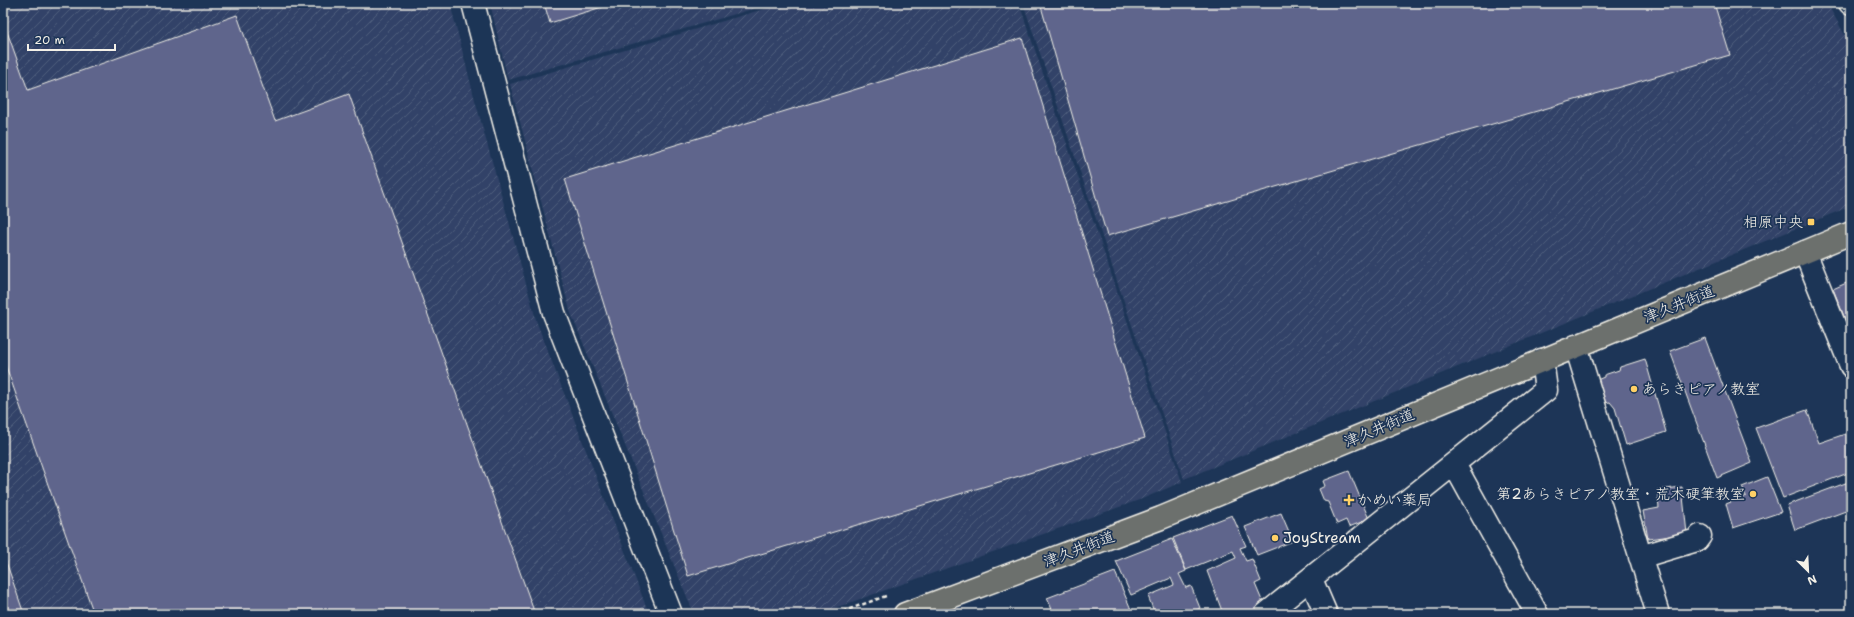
<svg xmlns="http://www.w3.org/2000/svg" width="1854" height="617" viewBox="0 0 1854 617" font-family="'Shantell Sans','Klee One',sans-serif">
  <style>
    .industrial { fill: url(#industrial-furrows) }
    .building { fill: #5e658c; stroke: #f4f1e8 }
    .lines { fill: none; stroke-linecap: round; stroke-linejoin: round }
    .minor-casing { stroke: #f4f1e8; stroke-width: 25 }
    .highway-casing { stroke: #f4f1e8; stroke-width: 25 }
    .path { stroke: #f4f1e8; stroke-width: 2.5; stroke-dasharray: 4 3; stroke-linecap: butt }
    .minor { stroke: #1d3557; stroke-width: 22 }
    .highway { stroke: #6c706d; stroke-width: 22 }
    .poi-dot { fill: #ffd166; stroke: #1d3557; stroke-width: 1.5 }
    .labels { text-anchor: middle; dominant-baseline: central; stroke-width: 3.5; stroke-linejoin: round; paint-order: stroke }
    .poi-label { font-size: 15px; fill: #f4f1e8; stroke: #1d3557; text-anchor: start }
    .street-label { font-size: 15px; fill: #f4f1e8; stroke: #1d3557 }
  </style>
  <defs>
    <pattern id="industrial-furrows" width="10" height="10" patternUnits="userSpaceOnUse"><rect width="10" height="10" fill="#304367"/><path d="M-1 1l2-2M0 10L10 0M9 11l2-2" fill="none" stroke="#4f5f7d"/></pattern>
  </defs>
  <rect width="100%" height="100%" fill="#1d3557"/>
  <filter id="ink" filterUnits="userSpaceOnUse"><feTurbulence type="fractalNoise" baseFrequency=".025" numOctaves="2"/><feDisplacementMap in="SourceGraphic" scale="8" xChannelSelector="R" yChannelSelector="G"/><feConvolveMatrix kernelMatrix="1 2 1 2 8 2 1 2 1" color-interpolation-filters="sRGB"/></filter>
  <g filter="url(#ink)">
    <!-- industrial -->
    <path class="industrial" d="M27 3H450L475 100 537 323 649 614H3V11Z
      M490 3H773L508 80Z
      M784 3H1019L1182 482 1142 499 818 614H694L570 311 510 84Z
      M1023 3H1827L1851 46V206L1184 479Z"/>
    <!-- building -->
    <path class="building" d="M544 3H615L550 23Z
      M1040 3H1714L1730 55 1107 236Z
      M237 15 275 121 349 94 535 614H94L3 358V27L5 26 28 90Z
      M1022 38 1145 438 688 576 565 179Z
      M1851 281V334L1833 289Z
      M1705 338 1752 463 1717 478 1670 351Z
      M1645 359 1666 432 1626 445 1615 408 1610 402 1604 403 1597 380 1604 377V375L1619 370 1620 367Z
      M1807 410 1819 443 1851 432V469L1847 471 1848 473 1783 498 1756 428Z
      M1349 471 1369 519 1349 527 1346 520 1337 524 1328 502 1324 501 1319 489 1325 486 1323 481Z
      M1767 477 1781 512 1733 528 1726 504 1746 496 1742 487Z
      M1851 481V509L1795 530 1787 505Z
      M1682 487 1687 534 1648 539 1643 511 1659 508 1657 490Z
      M1281 513 1293 541 1257 555 1245 527Z
      M1232 515 1246 546 1240 548 1246 561 1252 559 1261 581 1255 584 1263 603 1257 606 1256 611 1249 614H1216L1222 611 1207 571 1236 558 1233 551 1186 570 1173 538Z
      M1172 539 1186 571 1179 574 1186 588 1191 586 1200 608 1195 611 1196 614H1155L1148 596 1174 585 1171 578 1131 595 1116 561Z
      M3 553 24 614H3Z
      M1115 572 1133 614H1054L1047 598Z"/>
    <g class="lines">
      <defs>
        <path id="minor" d="M473 3 554 313 671 614
          M1850 3 1851 4
          M1805 252 1851 366
          M1576 346 1658 614
          M1454 464 1537 614
          M1640 557 1697 540 1700 536
          M1311 579 1326 614
          M1266 614 1546 390 1542 360"/>
        <path id="highway" d="M905 614 1161 518 1851 233"/>
      </defs>
      <!-- minor casing -->
      <use href="#minor" class="minor-casing"/>
      <!-- highway casing -->
      <use href="#highway" class="highway-casing"/>
      <!-- path -->
      <path class="path" d="M836 614 886 596"/>
      <!-- minor -->
      <use href="#minor" class="minor"/>
      <!-- highway -->
      <use href="#highway" class="highway"/>
    </g>
  </g>
  <!-- markers -->
  <g class="poi-dot">
    <rect x="1807" y="218" width="8" height="8" rx="2"/>
    <circle cx="1634" cy="389" r="4"/>
    <circle cx="1753" cy="494" r="4"/>
    <path d="M1347 494h4v4h4v4h-4v4h-4v-4h-4v-4h4z"/>
    <circle cx="1275" cy="538" r="4"/>
  </g>
  <g class="labels">
    <!-- poi labels -->
    <g class="poi-label">
      <text x="1803" y="222" text-anchor="end">相原中央</text>
      <text x="1642" y="389">あらきピアノ教室</text>
      <text x="1745" y="494" text-anchor="end">第2あらきピアノ教室・荒木硬筆教室</text>
      <text x="1357" y="500">かめい薬局</text>
      <text x="1283" y="538">JoyStream</text>
    </g>
    <!-- street labels -->
    <g class="street-label">
      <text transform="translate(1679 304) rotate(-22)">津久井街道</text>
      <text transform="translate(1379 428) rotate(-23)">津久井街道</text>
      <text transform="translate(1079 549) rotate(-21)">津久井街道</text>
    </g>
  </g>
  <!-- margin -->
  <rect width="1854" height="617" fill="none" stroke="#1d3557" stroke-width="16"/>
  <rect x="8" y="8" width="1838" height="601" fill="none" stroke="#f4f1e8" stroke-width="1.5" filter="url(#ink)"/>
  <!-- north arrow -->
  <g transform="translate(1808 571) rotate(156)" stroke="#1d3557" stroke-width="3" paint-order="stroke">
  <path d="M0-3L7 15L0 10L-7 15Z" fill="#f4f1e8"/>
  <text y="-6" font-size="11" font-weight="bold" text-anchor="middle" fill="#f4f1e8">N</text>
  </g>
  <!-- scale -->
  <path d="M28 44v6h87v-6" fill="none" stroke="#f4f1e8" stroke-width="2"/>
  <text x="34" y="44" font-size="12" fill="#f4f1e8" stroke="#1d3557" stroke-width="3" paint-order="stroke">20 m</text>
</svg>
